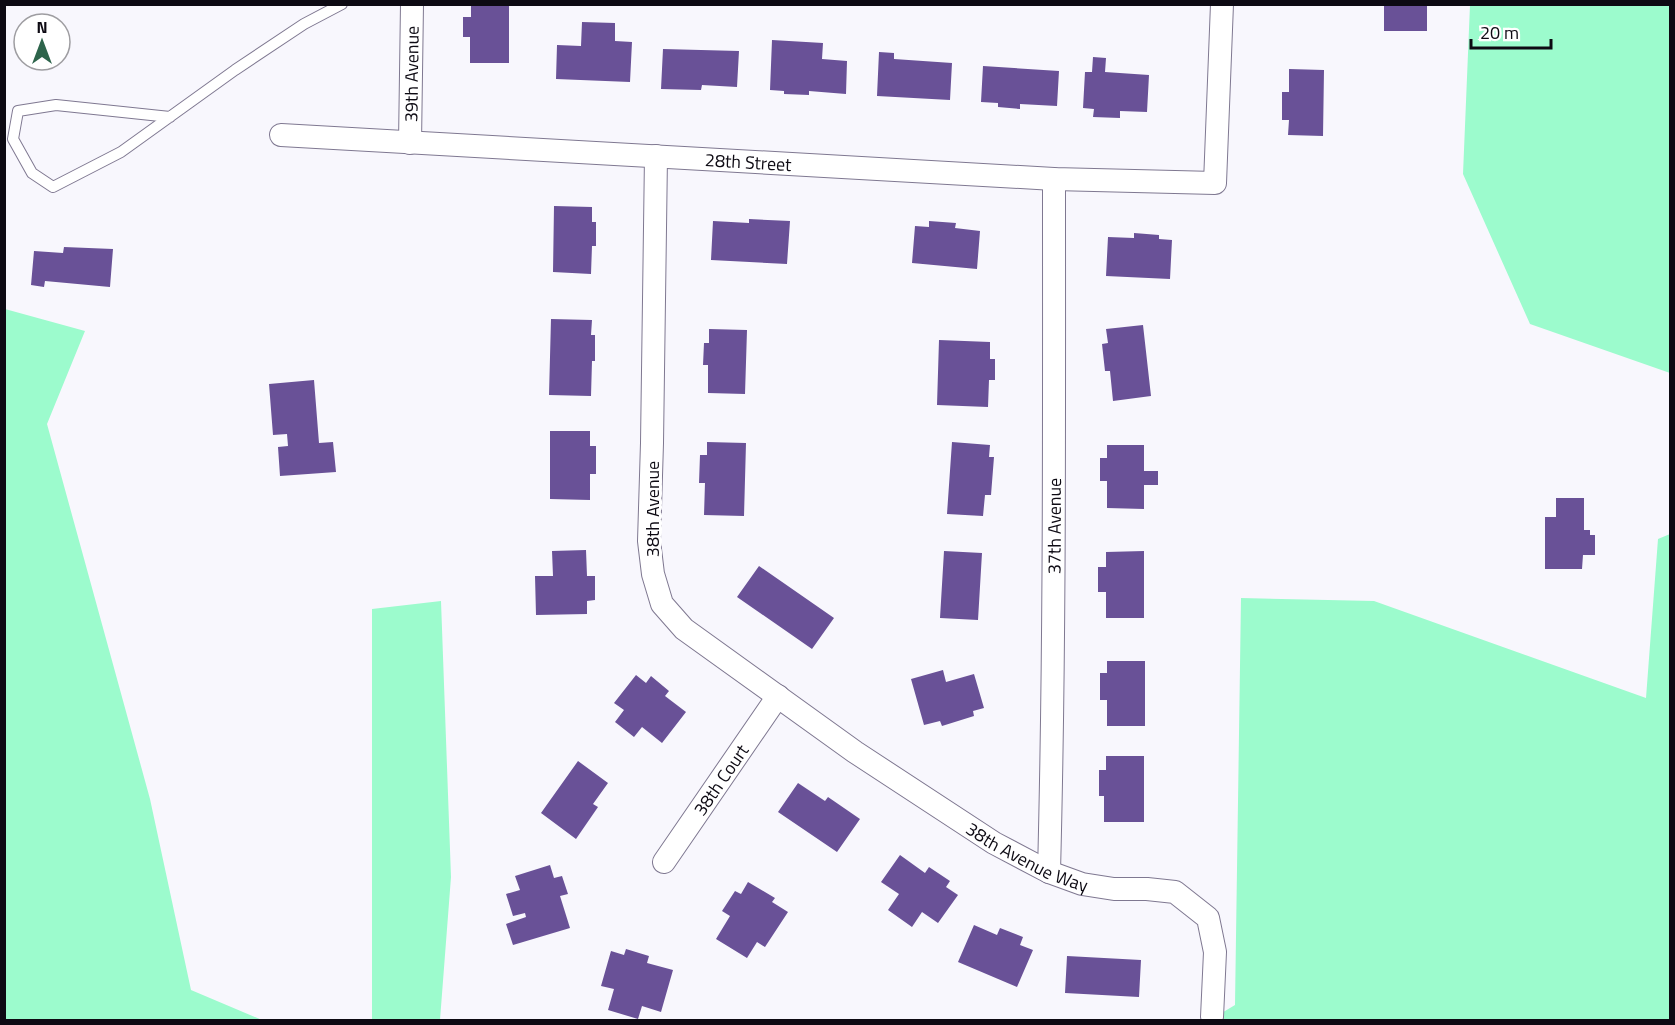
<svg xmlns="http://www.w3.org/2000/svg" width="1675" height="1025" viewBox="0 0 1675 1025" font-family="'Titillium Web',sans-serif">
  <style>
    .green { fill: #9cfbcd }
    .building { fill: #695197 }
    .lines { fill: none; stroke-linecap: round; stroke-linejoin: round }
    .lane-casing { stroke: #7f7891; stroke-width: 12 }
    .street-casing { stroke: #7f7891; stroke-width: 24 }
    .lane { stroke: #fff; stroke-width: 10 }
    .street { stroke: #fff; stroke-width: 22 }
    .labels { text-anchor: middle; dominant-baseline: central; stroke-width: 6; stroke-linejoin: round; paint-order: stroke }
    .street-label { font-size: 18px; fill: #0d0a13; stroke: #fff }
  </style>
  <rect width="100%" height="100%" fill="#f8f7fd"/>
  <!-- green -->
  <path class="green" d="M1470 5H1670V373L1530 324 1463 174Z
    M5 309 85 331 47 424 150 799 191 990 262 1020H5Z
    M1670 534V1020H1210L1235 1005 1241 598 1374 601 1646 698 1658 539Z
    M441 601 451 877 440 1020H372V609Z"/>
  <!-- building -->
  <path class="building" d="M471 4H509V63H470V37H463V17H471Z
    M1384 4H1427V31H1384Z
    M582 22 615 23V41L632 42 630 82 556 79 557 45 581 46Z
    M772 40 823 43 822 59 847 61 846 94 809 91V95L784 94V91L770 90Z
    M663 49 739 51 737 87 702 85 701 90 661 89Z
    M879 52 894 53V59L952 63 950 100 877 96Z
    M1093 57 1106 58 1105 72 1149 75 1147 112 1120 111V118L1093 117 1094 109 1083 108 1085 72H1092Z
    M983 66 1059 71 1057 106 1020 104V109L998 107V103L981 102Z
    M1289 69 1324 70 1323 136 1288 135 1289 120H1282V92H1289Z
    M554 206 592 207V222H596V246H592L591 274 553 272Z
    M749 219 790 221 787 264 711 260 713 221 749 223Z
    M929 221 956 223 955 228 980 231 977 269 912 263 915 226 929 227Z
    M1134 233 1159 235V239L1172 240 1170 279 1106 276 1108 237 1134 238Z
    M64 247 113 249 110 287 45 281 44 287 31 285 34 251 63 253Z
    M551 319 592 320 591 335H595V361H592L591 396 549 395Z
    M1143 325 1151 396 1113 401 1110 371H1105L1102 344 1108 343 1106 329Z
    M709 329 747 330 745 394 708 393V365H703L704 343H709Z
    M939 340 990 342V359H995V380H989L988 407 937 405Z
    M314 380 319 443 333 442 336 472 280 476 278 447 288 446 287 434 273 435 269 384Z
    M550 431H590V446H596V474H590V500L550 499Z
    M707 442 746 443 744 516 704 515 705 483H699L700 455H707Z
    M952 442 990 445 989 457H994L991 495H985L983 516 947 514Z
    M1107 445H1144V471H1158V485H1144V509L1107 508V481H1100V458H1107Z
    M1556 498H1584V530H1590V535H1595V555H1583L1582 569H1545V517H1556Z
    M586 550 587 576H595V600L587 601V614L536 615 535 576H553L552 551Z
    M944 551 982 553 978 620 940 618Z
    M1144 551V618H1106V592H1098V567H1106V552Z
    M759 566 834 618 812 649 737 597Z
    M1107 661H1145V726H1107V700H1100V673H1107Z
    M943 670 946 682 974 674 984 708 973 711 974 716 942 726 940 721 924 725 911 679Z
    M636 675 646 683 651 676 669 691 665 696 686 712 662 743 642 727 634 737 615 722 624 710 614 703Z
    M1106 756H1144V822H1104V796H1099V770H1106Z
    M578 761 608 783 593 804 598 807 576 839 541 813Z
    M798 783 825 801 828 797 860 819 837 852 778 812Z
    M900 855 925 873 929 867 950 881 946 887 958 895 938 923 922 912 912 927 888 910 899 894 881 882Z
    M550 865 554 878 562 876 568 894 560 896 570 928 513 945 506 924 526 917 525 913 513 916 506 894 520 890 515 876Z
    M748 882 775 898 772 902 788 912 765 947 757 942 747 958 716 939 730 916 722 911 735 891 741 894Z
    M974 925 997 935 1000 928 1023 937 1020 945 1033 950 1017 987 958 962Z
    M626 949 649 956 647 963 673 970 661 1012 642 1006 638 1019 608 1010 614 989 601 986 611 951 624 955Z
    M1067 956 1141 960 1139 997 1065 993Z"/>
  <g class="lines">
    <defs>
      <path id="lane" d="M170 117 56 105 18 111 13 139 32 173 53 187 121 152 235 70 304 24 342 4"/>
      <g id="street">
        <path id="s1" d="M281 135 1054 179 1215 183 1222 4"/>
        <path id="s2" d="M410 143 412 4"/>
        <path id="s3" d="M656 156 652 443 649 541 653 574 662 604 684 629 855 752 994 843 1049 872 1082 884 1114 889H1147L1175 892 1208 918 1215 952 1212 1017"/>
        <path id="s4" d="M664 862 778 696"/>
        <path id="s5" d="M1049 872C1055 641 1054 410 1054 179"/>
      </g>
    </defs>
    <!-- lane casing -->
    <use href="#lane" class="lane-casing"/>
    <!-- street casing -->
    <use href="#street" class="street-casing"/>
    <!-- lane -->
    <use href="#lane" class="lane"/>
    <!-- street -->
    <use href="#street" class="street"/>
  </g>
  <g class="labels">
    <!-- street labels -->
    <g class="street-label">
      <text stroke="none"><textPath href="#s2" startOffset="69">39th Avenue</textPath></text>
      <text stroke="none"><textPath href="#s1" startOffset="468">28th Street</textPath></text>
      <text transform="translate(652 509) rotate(-90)">38th Avenue</text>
      <text stroke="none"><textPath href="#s5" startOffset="346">37th Avenue</textPath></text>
      <text stroke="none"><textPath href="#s4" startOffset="100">38th Court</textPath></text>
      <text stroke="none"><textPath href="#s3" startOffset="896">38th Avenue Way</textPath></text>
    </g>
  </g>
  <!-- border -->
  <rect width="1675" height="1025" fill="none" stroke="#0d0a13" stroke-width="12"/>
  <!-- north arrow -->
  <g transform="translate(42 42)"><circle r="28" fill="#ffffff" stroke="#9e9da1" stroke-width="1.5"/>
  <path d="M0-4.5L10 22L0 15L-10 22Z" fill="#2d644b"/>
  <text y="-9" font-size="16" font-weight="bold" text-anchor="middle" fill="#0d0a13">N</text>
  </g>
  <!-- scale -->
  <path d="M1471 39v9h80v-9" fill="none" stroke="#0d0a13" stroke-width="3"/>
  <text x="1480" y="39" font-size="18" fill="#0d0a13" stroke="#ffffff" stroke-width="4.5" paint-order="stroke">20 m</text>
</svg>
